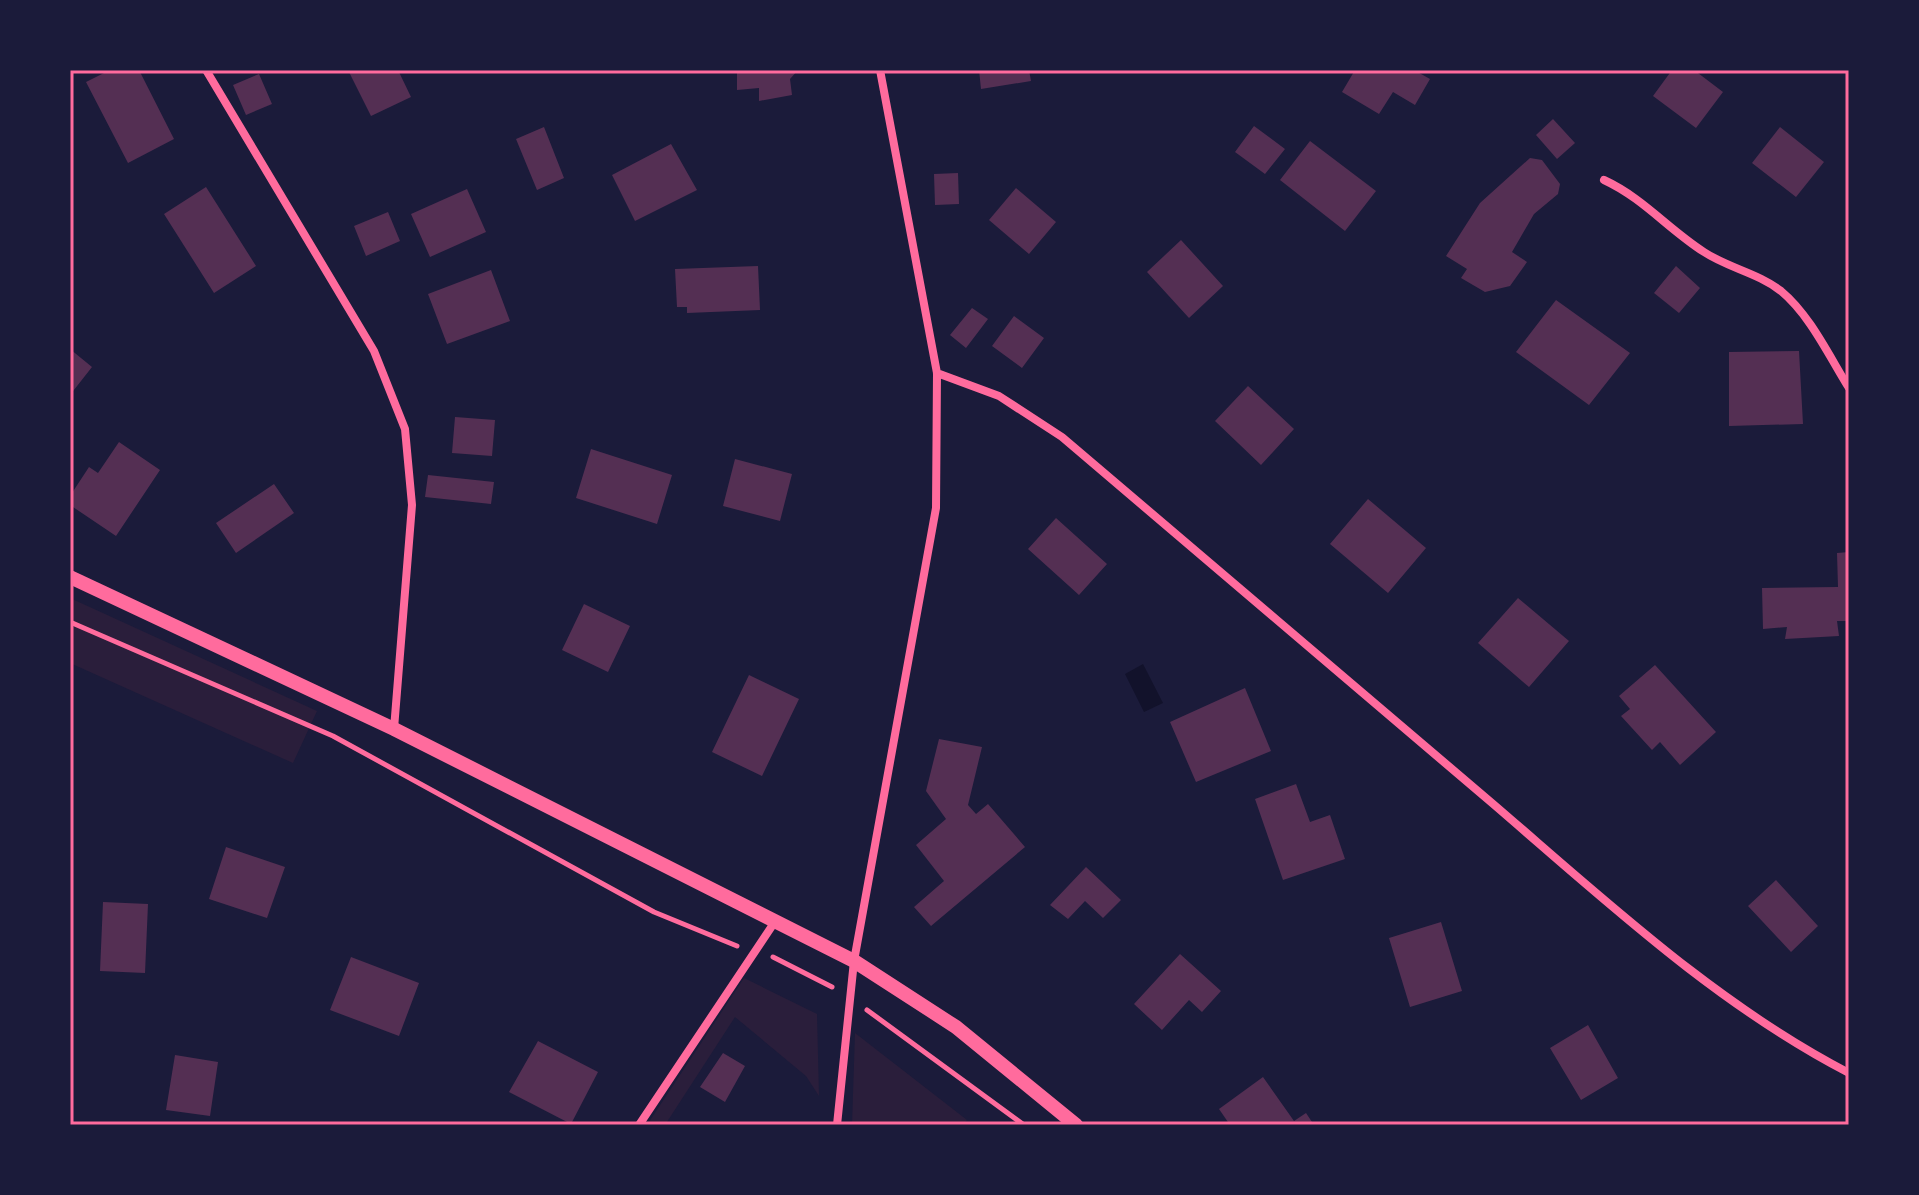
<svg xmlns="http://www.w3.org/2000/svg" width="1919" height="1195" viewBox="0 0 1919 1195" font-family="'DM Sans',sans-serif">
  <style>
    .green { fill: #2a1e3b }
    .water { fill: #12122b }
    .building { fill: #542f53 }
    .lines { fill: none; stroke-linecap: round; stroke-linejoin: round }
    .path { stroke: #ff6b9d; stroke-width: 5 }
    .minor { stroke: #ff6b9d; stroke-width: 8 }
    .tertiary { stroke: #ff6b9d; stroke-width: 14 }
    .neatline { fill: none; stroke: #ff6b9d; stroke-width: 3 }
  </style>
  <rect width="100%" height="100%" fill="#1b1b3a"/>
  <!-- green -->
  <path class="green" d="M70 598 317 711 293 763 70 663Z
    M744 978 817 1014 819 1096 806 1076 735 1017 665 1125H647Z
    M855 1033 967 1120 962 1125H852Z"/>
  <!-- water -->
  <path class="water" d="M1143 664 1163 703 1144 712 1125 674Z"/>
  <!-- building -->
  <path class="building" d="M110 70H139L174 139 128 163 86 82Z
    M348 70H398L411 97 371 116Z
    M737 70H798L790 79 792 95 759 101V88L737 90Z
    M979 70H1029L1031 81 981 89Z
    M1355 70H1414L1430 79 1415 105 1393 92 1379 114 1342 92Z
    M1672 70H1694L1723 92 1696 128 1653 96Z
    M259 74 272 104 246 115 233 85Z
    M1553 119 1575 143 1557 159 1536 135Z
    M1254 126 1285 149 1265 174 1235 152Z
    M544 127 564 178 537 190 516 139Z
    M1780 127 1824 162 1796 197 1752 163Z
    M1310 141 1376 191 1345 231 1280 180Z
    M671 144 697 190 635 221 612 175Z
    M1530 158 1542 160 1560 184 1558 194 1534 214 1512 252 1527 262 1510 286 1485 292 1461 278 1467 269 1446 256 1480 203Z
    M958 173 959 204 935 205 934 174Z
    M206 187 256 266 214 293 164 214Z
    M1016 188 1056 222 1029 254 989 220Z
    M467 189 486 232 430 257 411 214Z
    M388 212 400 241 366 256 354 226Z
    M1181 240 1223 286 1189 318 1147 272Z
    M758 266 760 310 687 313V307H677L675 269Z
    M1676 266 1700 288 1679 313 1654 293Z
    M491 270 510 321 447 344 428 294Z
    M1556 300 1630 353 1589 405 1516 352Z
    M972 308 988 319 966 348 950 335Z
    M1014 316 1044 338 1022 368 992 346Z
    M70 349 92 367 70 395Z
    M1799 351 1803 424 1729 426V352Z
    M1248 386 1294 429 1261 465 1215 421Z
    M455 417 495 420 492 456 452 453Z
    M119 442 160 470 116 536 70 505V496L89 467 98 473Z
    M591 449 672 475 657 524 576 498Z
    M735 459 792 474 780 521 723 506Z
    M428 475 494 482 491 504 425 497Z
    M274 484 294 513 236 553 216 523Z
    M1368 499 1426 548 1388 593 1330 544Z
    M1056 518 1107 564 1079 595 1028 549Z
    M1849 552V621H1837L1839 636 1785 639 1787 627 1763 629 1762 588 1838 587 1837 553Z
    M1518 598 1569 641 1529 687 1478 643Z
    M584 604 630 626 608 672 562 650Z
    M1655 665 1716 732 1680 765 1660 742 1652 750 1621 716 1630 709 1619 696Z
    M749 675 799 699 762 776 712 752Z
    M1245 688 1271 751 1196 782 1170 722Z
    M939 739 982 747 968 805 976 814 988 804 1025 847 931 926 914 907 944 881 916 845 946 819 926 791Z
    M1296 784 1310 822 1330 815 1345 859 1283 880 1255 799Z
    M226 847 285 867 267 918 209 899Z
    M1086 867 1121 900 1103 918 1085 901 1068 919 1050 905Z
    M1776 880 1818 926 1791 952 1748 906Z
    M103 902 148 904 145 973 100 971Z
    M1441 922 1462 991 1410 1007 1389 938Z
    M1180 954 1221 991 1202 1012 1189 1000 1162 1030 1134 1004Z
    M351 957 419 983 399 1036 330 1010Z
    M1588 1025 1618 1078 1581 1100 1550 1048Z
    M538 1041 598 1072 571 1124 509 1092Z
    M723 1053 745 1066 725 1102 700 1087Z
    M175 1055 218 1062 210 1116 166 1110Z
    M1263 1077 1294 1121 1306 1113 1314 1125H1230L1219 1109Z"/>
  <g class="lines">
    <!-- path -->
    <path class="path" d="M70 622 333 736 654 912 737 946
      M773 957 832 987
      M867 1010 1024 1125"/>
    <!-- minor -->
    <path class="minor" d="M206 70 374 351 405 429 412 505 394 729
      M1604 180C1643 198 1668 229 1704 252 1728 268 1758 273 1781 291 1810 315 1829 356 1849 388
      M937 373 999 396 1062 437C1205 559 1349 681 1492 803 1605 900 1716 1004 1849 1073
      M639 1125 776 920
      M837 1125 854 961 936 508 937 373 880 70"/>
    <!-- tertiary -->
    <path class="tertiary" d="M70 577 394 729 854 961 956 1027 1076 1125"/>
  </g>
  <!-- border -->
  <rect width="1919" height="1195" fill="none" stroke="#1b1b3a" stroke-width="144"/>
  <rect x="72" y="72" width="1775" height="1051" class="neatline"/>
</svg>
